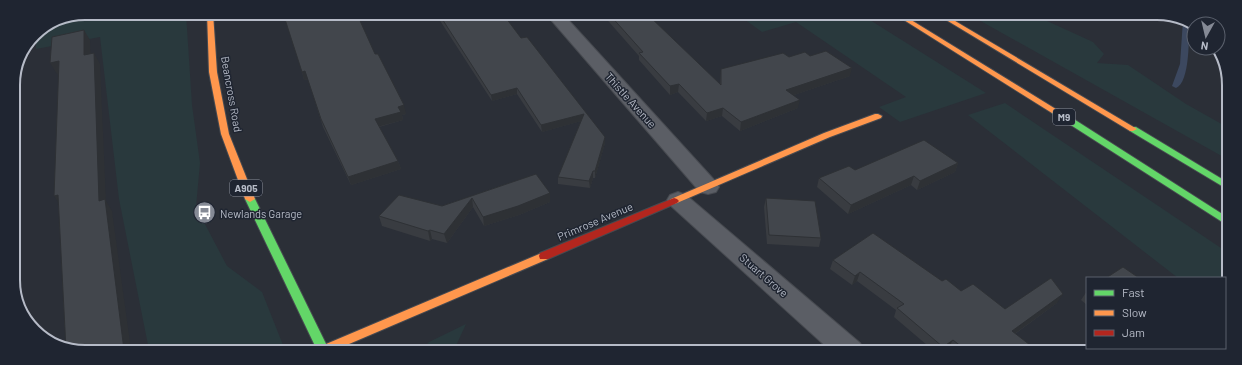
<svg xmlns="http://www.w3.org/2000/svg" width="1242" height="365" viewBox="0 0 1242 365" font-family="Barlow,sans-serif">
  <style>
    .green { fill: #29393d }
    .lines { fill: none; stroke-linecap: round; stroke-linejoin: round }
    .stream { fill: #3c485f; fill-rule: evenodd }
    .street-casing { stroke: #474a50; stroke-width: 2 }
    .fast-casing { stroke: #474a50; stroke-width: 2 }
    .slow-casing { stroke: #474a50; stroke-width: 2 }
    .jam-casing { stroke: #474a50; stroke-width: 2 }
    .street { fill: #5b5e65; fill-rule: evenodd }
    .fast { fill: #63d668; fill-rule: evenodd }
    .slow { fill: #ff974d; fill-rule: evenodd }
    .jam { fill: #b3261e; fill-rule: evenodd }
    .wall { fill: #393c41 }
    .shaded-wall { fill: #2e3135 }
    .building { fill: #42464c; stroke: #2e3135 }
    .labels { text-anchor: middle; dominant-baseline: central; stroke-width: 3; stroke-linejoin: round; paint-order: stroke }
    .shield { fill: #1f2531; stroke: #898e9a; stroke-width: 1 }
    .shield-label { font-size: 10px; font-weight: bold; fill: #b6bbc7 }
    .street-label { font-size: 11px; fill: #b6bbc7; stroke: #1f2531 }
    .poi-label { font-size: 11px; fill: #b6bbc7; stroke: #1f2531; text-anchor: start }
    .rim { fill: none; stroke: #b6bbc7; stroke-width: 2 }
  </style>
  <rect width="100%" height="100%" fill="#2b2f37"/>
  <!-- green -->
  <path class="green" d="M85 13H186L192 105 200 163 196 207 227 266 262 292 285 350H149L119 199 100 37 36 49V33L58 18Z
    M737 14 862 15 986 93 900 122 879 107 906 97 796 22 762 32Z
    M970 15H1034L1093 42 1104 54 1097 63 1128 65 1186 104 1227 127V159Z
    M1005 103 1227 252V298L1225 301V278H1178L968 115Z
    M466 324 454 350H422L429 342Z"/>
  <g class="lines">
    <!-- stream -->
    <path class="stream" d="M1183 20 1189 23C1189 36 1190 83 1176 88L1172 86 1180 64Z"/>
    <defs>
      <path id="street" d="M546 14H563L716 182 719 187 716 192 708 194 700 192Z
        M678 192 686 195 860 343 864 351H831L670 205 667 200 670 195Z"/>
      <path id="fast" d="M1052 109H1058L1227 217V225L1052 113 1051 111Z
        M1130 127H1136L1227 182V189L1130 131 1129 129Z
        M250 196 255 199 329 350H317L245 199Z"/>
      <path id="slow" d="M207 13H213L217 72 229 134 255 199 250 202 245 199 221 134 209 72Z
        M896 15H903L1059 111 1058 113H1052Z
        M938 15H945L1137 129 1133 131H1130Z
        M875 114H878L882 116 881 118 830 137 677 203 674 204 669 201 671 199 824 133Z
        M544 252 548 253 549 256 548 259 335 350H317L319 347Z"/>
      <path id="jam" d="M674 198 677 199 679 201 677 203 548 259H540L539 256 540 253Z"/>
    </defs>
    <!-- street casing -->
    <use href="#street" class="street-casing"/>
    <!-- fast casing -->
    <use href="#fast" class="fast-casing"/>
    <!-- slow casing -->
    <use href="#slow" class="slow-casing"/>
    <!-- jam casing -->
    <use href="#jam" class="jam-casing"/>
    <!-- street -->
    <use href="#street" class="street"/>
    <!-- fast -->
    <use href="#fast" class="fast"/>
    <!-- slow -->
    <use href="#slow" class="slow"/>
    <!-- jam -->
    <use href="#jam" class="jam"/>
  </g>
  <!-- wall -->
  <path class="wall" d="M431 14H503L521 38 605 143 595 178H593L590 188 558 184V177L581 121 542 132 517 94 492 101 437 16 434 17Z
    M602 14H647L720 84 721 69 789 57 810 56 850 76 794 95 798 108 740 131 722 116 706 121 678 92 670 95 639 60V56Z
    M375 54 406 114 402 115 403 120 379 127 398 161 401 169 351 185 323 127 308 79 304 80 302 72Z
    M958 163 955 172 917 190 911 185 848 214 817 187 819 178Z
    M536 174 550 202 519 215 484 226 473 207 447 243 432 239 430 241 382 226 379 216 442 206Z
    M766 198 821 238 819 247 767 244 764 207Z
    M833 260 942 281 961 291 1005 309 1057 303 1015 334 1039 352 952 351 948 349 944 351H934L894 317 896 310 857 281 852 285 830 269Z
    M1087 291V305L1081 300Z
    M1148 348H1172L1161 352H1154Z"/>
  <!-- shaded-wall -->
  <path class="shaded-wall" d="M433 14H437V16L434 17Z
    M84 30 90 40 91 66 84 55Z
    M94 53 100 64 106 201 112 211 131 350H124L99 201Z
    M59 61 65 72 57 74 50 63Z
    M852 68 850 76 785 98 786 90Z
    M305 71 308 79 304 80 302 72Z
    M679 84 678 92 670 95V86Z
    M517 88V94L492 101 491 95Z
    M800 100 798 108 740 131 741 122Z
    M404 105 406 114 402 115 403 120 377 127 375 119 398 107Z
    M723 108 722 116 706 121 707 113Z
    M584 114 585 120 542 132 541 125Z
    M605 137V143L595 178V171Z
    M398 161 401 169 351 185 348 177Z
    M958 163 955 172 917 190 920 181Z
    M593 171V178L590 188 589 181Z
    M914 176 911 185 848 214 851 205Z
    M550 193V202L519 215 484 226 483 217Z
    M58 195 62 208 54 196Z
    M472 198 473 207 447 243 444 234Z
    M430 230 432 239 430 241 428 231Z
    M860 272 857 281 852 285 855 276Z
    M1063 294 1057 303 1006 340 1012 331Z
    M953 340 948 349 944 351H940L943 347Z"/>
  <!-- building -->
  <path class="building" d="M283 13 357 14 375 54H378L404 105 398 107 401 112 375 119 398 161 348 177 321 119 305 71 302 72Z
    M439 14H503L521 38 527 37 605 137 595 171H593L589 181 558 177 584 114 541 125 517 88 491 95Z
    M609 14H647L721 85V69L783 53 789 57 805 52 810 56 826 51 852 68 786 90 800 100 741 122 723 108 707 113 679 84 670 86 639 53 643 52Z
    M84 30V55L94 53 99 201 105 199 124 350H67L66 349 58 195 54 196 59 61 50 63 52 37Z
    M924 140 958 163 920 181 914 176 851 205 819 178 849 166 855 170Z
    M536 174 550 193 518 206 483 217 472 198 444 234 430 230 428 231 379 216 399 195 442 206Z
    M766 198 815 201 821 238 769 235Z
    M873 233 942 281 946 279 961 291 973 284 1005 309 1051 278 1063 294 1012 331 1039 352 967 351 953 340 943 347 897 308 904 304 860 272 855 276 833 260Z
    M1123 267 1139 278H1106Z"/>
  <!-- icons -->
  <defs>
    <symbol id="bus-disc" viewBox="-11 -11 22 22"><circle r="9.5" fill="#858a95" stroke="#1f2531"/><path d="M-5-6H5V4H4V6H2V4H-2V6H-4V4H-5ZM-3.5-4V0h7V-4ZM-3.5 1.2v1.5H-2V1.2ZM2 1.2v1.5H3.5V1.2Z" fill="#fff"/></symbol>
  </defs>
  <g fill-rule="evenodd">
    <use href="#bus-disc" x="192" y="200" width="25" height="25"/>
  </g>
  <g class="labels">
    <!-- shield labels -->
    <g class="shield">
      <rect x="1053" y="109" width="22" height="16" rx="3"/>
      <rect x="230" y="180" width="32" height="16" rx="3"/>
    </g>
    <g class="shield-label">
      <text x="1064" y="117">M9</text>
      <text x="246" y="188">A905</text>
    </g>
    <!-- street labels -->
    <g class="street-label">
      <text transform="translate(232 94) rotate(80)">Beancross Road</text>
      <text transform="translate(631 100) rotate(48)">Thistle Avenue</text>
      <text transform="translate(595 221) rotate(-23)">Primrose Avenue</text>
      <text transform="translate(764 275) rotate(41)">Stuart Grove</text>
    </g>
    <!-- poi labels -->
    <g class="poi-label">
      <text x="220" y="213">Newlands Garage</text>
    </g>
  </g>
  <!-- crop -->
  <path d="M0 0H1242V365H0ZM85 20H1157A65 65 0 0 1 1222 85V280A65 65 0 0 1 1157 345H85A65 65 0 0 1 20 280V85A65 65 0 0 1 85 20Z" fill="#1f2531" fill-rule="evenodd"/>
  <path class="rim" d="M85 20H1157A65 65 0 0 1 1222 85V280A65 65 0 0 1 1157 345H85A65 65 0 0 1 20 280V85A65 65 0 0 1 85 20Z"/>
  <!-- legend -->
  <rect x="1086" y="277" width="140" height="72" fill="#1f2531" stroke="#5b616d"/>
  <rect x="1094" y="290" width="20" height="6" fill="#63d668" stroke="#5b616d"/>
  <text x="1122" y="297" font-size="12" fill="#b6bbc7">Fast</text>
  <rect x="1094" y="310" width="20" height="6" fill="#ff974d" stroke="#5b616d"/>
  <text x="1122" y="317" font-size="12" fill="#b6bbc7">Slow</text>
  <rect x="1094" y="330" width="20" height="6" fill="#b3261e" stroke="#5b616d"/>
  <text x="1122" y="337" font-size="12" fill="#b6bbc7">Jam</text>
  <!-- north arrow -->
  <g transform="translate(1206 36) rotate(188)"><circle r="19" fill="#1f2531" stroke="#5b616d"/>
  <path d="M0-3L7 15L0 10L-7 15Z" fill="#858a95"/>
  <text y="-6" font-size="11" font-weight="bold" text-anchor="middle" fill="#b6bbc7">N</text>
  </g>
</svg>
